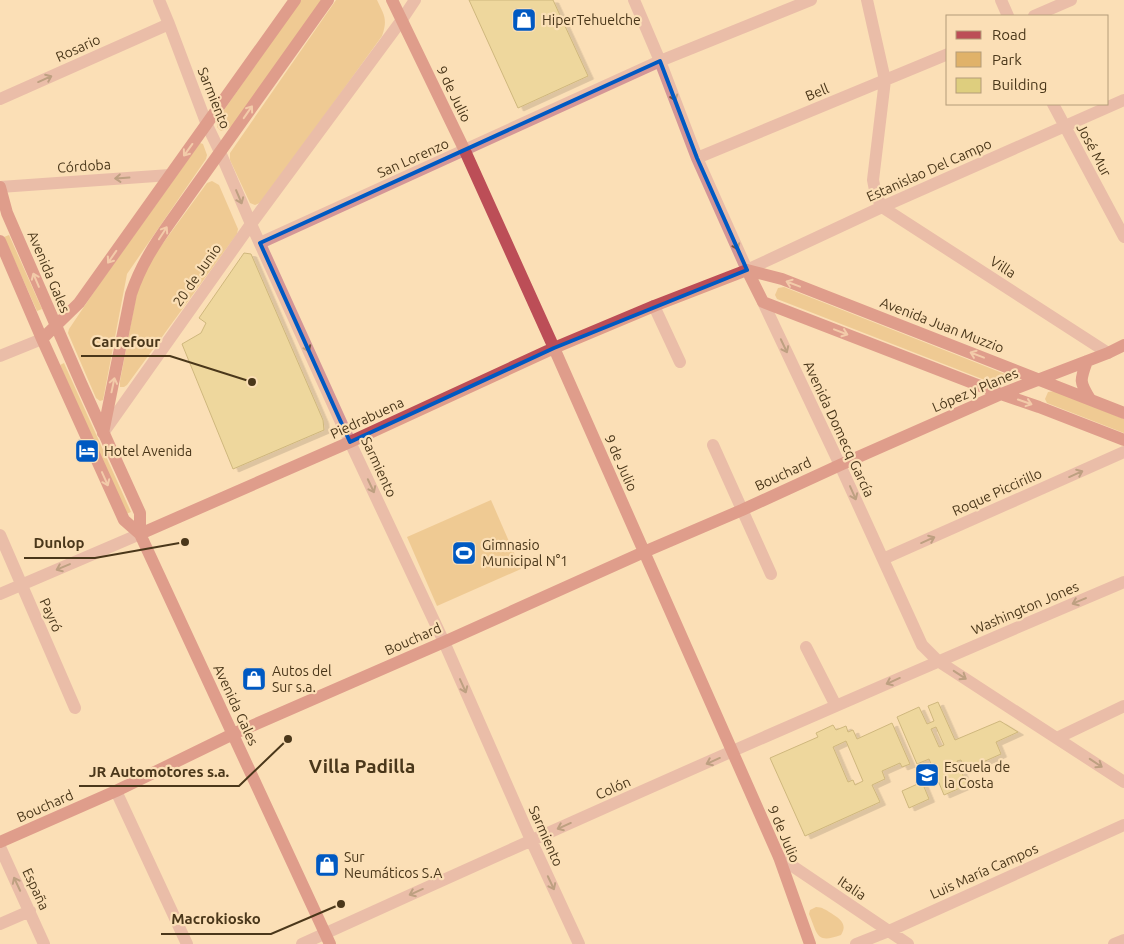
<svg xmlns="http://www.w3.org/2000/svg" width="1124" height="944" viewBox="0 0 1124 944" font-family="Ubuntu,sans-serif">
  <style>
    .green { fill: #e0b269 }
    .building { fill: #dece7e; stroke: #988838; fill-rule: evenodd; filter: url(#shadow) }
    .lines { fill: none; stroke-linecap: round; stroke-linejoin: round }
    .minor { stroke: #d49697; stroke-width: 12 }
    .major { stroke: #bc4e57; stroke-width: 12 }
    .oneway { stroke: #735440 }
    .oneway2 { stroke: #e8b49a }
    .marked { fill: none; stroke: #0059c2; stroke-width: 4; stroke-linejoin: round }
    .labels { text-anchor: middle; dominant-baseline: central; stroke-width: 4.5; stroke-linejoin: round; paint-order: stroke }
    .poi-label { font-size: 14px; fill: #4a371a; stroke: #fbdfb6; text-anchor: start }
    .street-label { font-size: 14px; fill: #4a371a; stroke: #fbdfb6 }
    .district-label { font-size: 19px; font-weight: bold; fill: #4a371a; stroke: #fbdfb6 }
    .leader { fill: none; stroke: #4a371a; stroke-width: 2 }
    .callout-dot { fill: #4a371a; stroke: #fbdfb6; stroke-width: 2 }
    .callout-label { font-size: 15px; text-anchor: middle; font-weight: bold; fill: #4a371a; stroke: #fbdfb6; stroke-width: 4.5; stroke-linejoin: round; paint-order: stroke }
  </style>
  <defs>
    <filter id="shadow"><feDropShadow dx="5.5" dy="3" stdDeviation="0" flood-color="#0004"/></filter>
  </defs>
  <rect width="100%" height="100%" fill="#fbdfb6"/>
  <!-- green -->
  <path class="green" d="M301 0H322L232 126 227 129 221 131 217 127V120Z
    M336 0H377C384 15 388 19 382 36L262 202 255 205 250 203 230 160V153Z
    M200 143 203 144 207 155 206 159 127 274 104 395 103 400 100 401 96 398 68 333 69 329 98 286Z
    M212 181 219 185 238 229 237 234 127 385 124 387H120V381L137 292 150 261 207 183Z
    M9 235 42 309 37 311 4 237Z
    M784 287 1005 374 1007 379 1005 384 1000 386 777 299 775 295 778 288Z
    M64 363 131 512 126 514 60 365Z
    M1055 391 1124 419V433L1047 403 1045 399 1048 392Z
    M491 500 521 569 437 606 407 537Z
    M816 907C822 907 826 910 831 913 840 919 848 924 841 935 816 944 818 935 809 914L810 910Z"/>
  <!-- building -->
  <path class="building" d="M469 0H553L588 76 518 108Z
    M244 253 251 254 323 420 324 430 233 469 182 344 201 333 206 323 199 318Z
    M938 702 955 740 1000 721 1018 732 996 742 1001 754 965 770 961 760 957 761 967 785 944 795 929 759 917 764 897 717 919 707 927 724 934 721 928 706ZM936 727 944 745 939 747 931 729Z
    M892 723 910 764 902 767 900 763 882 771 885 779 872 785 880 802 805 836 770 758 818 737 816 733 833 725 836 730 846 726 848 732 853 730 857 739ZM846 741 863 781 855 785 853 780 848 782 833 747Z
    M922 782 929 799 909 808 902 791Z"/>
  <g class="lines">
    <!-- minor -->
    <path class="minor" d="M159 0 169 24 207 125 220 152 251 224 350 442 444 642 531 840 579 944
      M634 0 660 61 697 158 747 270 882 207 1124 100
      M867 0 885 80 873 180 876 195 882 207 1108 353
      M1001 0 1008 16
      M1034 16 1071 0
      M0 99 169 24
      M1053 104 1124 237
      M697 158 948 54
      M0 187 170 175
      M260 243 660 61 811 0
      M763 302 840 465 922 645 938 661 1124 782
      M654 306 680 362
      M0 356 42 339
      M103 433 251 224 401 21 415 0
      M713 445 771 574
      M0 535 75 708
      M883 559 1124 452
      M0 594 140 534
      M806 647 836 706
      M1057 738 1124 706
      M116 791 187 944
      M0 847 44 944
      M779 857 908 944
      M0 924 30 911
      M302 944C574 820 848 699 1124 582
      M856 944 889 931 1124 825
      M1114 944 1124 940"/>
    <!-- major -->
    <path class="major" d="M392 0 465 151 554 348 779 857 810 944
      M0 187 7 213 81 383 140 513V534
      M0 241 42 339 124 520 140 534 330 944
      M747 270 763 302 1001 394 1039 407 1124 440
      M747 270 782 279 1124 413
      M42 339 79 303 295 0
      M1087 361C1080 380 1079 382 1090 399
      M103 433 131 294C141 265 154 245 171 221L328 0
      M140 534 350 442 554 348 654 306 747 270
      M0 842 116 791 233 734 444 642 644 552 742 510 840 465 1001 394 1108 353 1124 345"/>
  </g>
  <!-- one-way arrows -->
  <defs><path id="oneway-shaft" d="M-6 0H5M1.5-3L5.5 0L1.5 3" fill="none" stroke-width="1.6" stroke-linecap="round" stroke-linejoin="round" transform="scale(1.25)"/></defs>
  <g class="oneway">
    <use href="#oneway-shaft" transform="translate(45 79) rotate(-24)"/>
    <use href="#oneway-shaft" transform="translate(673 94) rotate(69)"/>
    <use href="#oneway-shaft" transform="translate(122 178) rotate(176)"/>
    <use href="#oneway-shaft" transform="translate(239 197) rotate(67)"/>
    <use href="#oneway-shaft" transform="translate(735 243) rotate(66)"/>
    <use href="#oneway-shaft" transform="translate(306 345) rotate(66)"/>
    <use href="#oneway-shaft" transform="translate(784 346) rotate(65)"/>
    <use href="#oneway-shaft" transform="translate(1076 474) rotate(-24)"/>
    <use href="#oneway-shaft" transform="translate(371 486) rotate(65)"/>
    <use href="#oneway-shaft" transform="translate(853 493) rotate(66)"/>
    <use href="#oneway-shaft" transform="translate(928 540) rotate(-24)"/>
    <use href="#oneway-shaft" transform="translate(63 567) rotate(157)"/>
    <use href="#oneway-shaft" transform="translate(1079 601) rotate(157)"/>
    <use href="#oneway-shaft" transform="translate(960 675) rotate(33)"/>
    <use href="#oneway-shaft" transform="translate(893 681) rotate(156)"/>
    <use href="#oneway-shaft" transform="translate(463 686) rotate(66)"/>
    <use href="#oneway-shaft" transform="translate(713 761) rotate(156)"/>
    <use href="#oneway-shaft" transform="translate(1096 763) rotate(34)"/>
    <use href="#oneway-shaft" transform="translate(564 826) rotate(156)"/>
    <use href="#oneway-shaft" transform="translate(551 883) rotate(65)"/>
    <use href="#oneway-shaft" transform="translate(17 884) rotate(-115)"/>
    <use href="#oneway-shaft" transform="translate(416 892) rotate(156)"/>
  </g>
  <g class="oneway2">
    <use href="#oneway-shaft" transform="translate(248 112) rotate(-55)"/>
    <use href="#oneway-shaft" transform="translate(188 150) rotate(126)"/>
    <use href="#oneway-shaft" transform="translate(163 233) rotate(-57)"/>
    <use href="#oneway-shaft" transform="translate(112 257) rotate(125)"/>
    <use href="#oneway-shaft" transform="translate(36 280) rotate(-113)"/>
    <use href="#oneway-shaft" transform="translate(793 284) rotate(-159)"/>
    <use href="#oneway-shaft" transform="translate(841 332) rotate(21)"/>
    <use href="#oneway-shaft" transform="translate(977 355) rotate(-159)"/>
    <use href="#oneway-shaft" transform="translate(113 385) rotate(-78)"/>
    <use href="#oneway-shaft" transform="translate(1025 402) rotate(19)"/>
    <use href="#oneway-shaft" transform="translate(105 479) rotate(66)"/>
  </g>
  <!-- marked area -->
  <path d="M0 0H1124V944H0ZM660 61 697 158 747 270 554 348 350 442 260 243Z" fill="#fbdfb6" fill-opacity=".55" fill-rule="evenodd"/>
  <path class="marked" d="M660 61 697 158 747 270 554 348 350 442 260 243Z"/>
  <!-- icons -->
  <defs>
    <symbol id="shop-square" viewBox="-11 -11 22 22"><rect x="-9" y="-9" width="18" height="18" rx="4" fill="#0059c2" stroke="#fbdfb6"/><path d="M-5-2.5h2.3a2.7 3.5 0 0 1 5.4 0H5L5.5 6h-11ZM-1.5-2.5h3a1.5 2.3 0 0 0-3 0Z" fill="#fff"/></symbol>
    <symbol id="hotel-square" viewBox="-11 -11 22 22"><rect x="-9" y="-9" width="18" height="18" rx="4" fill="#0059c2" stroke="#fbdfb6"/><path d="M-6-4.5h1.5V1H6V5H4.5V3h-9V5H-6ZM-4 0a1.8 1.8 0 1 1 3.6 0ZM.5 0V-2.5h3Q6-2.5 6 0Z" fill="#fff"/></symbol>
    <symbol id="stadium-square" viewBox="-11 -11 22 22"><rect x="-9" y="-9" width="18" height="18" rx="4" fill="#0059c2" stroke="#fbdfb6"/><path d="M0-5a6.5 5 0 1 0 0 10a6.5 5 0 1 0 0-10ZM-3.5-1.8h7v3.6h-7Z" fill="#fff"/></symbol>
    <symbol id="school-square" viewBox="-11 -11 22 22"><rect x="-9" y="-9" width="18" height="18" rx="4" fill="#0059c2" stroke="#fbdfb6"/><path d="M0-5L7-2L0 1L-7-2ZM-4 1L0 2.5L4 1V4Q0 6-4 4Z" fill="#fff"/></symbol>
  </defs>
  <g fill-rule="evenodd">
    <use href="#shop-square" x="510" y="6" width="28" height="28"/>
    <use href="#hotel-square" x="73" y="437" width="28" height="28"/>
    <use href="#stadium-square" x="450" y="539" width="28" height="28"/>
    <use href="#shop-square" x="240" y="665" width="28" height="28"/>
    <use href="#school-square" x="913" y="761" width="28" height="28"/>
    <use href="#shop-square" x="313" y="851" width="28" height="28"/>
  </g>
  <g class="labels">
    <!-- poi labels -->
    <g class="poi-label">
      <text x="542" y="20">HiperTehuelche</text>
      <text x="104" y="451">Hotel Avenida</text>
      <text x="482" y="545">Gimnasio<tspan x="482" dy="16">Municipal N°1</tspan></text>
      <text x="272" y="671">Autos del<tspan x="272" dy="16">Sur s.a.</tspan></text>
      <text x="944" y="767">Escuela de<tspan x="944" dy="16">la Costa</tspan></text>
      <text x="344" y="857">Sur<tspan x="344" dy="16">Neumáticos S.A</tspan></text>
    </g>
    <!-- street labels -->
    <g class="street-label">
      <text transform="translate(78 48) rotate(-24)">Rosario</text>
      <text transform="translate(817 92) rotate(-22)">Bell</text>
      <text transform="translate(454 94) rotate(64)">9 de Julio</text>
      <text transform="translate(214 98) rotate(68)">Sarmiento</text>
      <text transform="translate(1094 150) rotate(62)">José Mur</text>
      <text transform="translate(413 158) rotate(-24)">San Lorenzo</text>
      <text transform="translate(84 166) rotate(-4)">Córdoba</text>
      <text transform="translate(929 170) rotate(-24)">Estanislao Del Campo</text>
      <text transform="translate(1003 267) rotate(33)">Villa</text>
      <text transform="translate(49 272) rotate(67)">Avenida Gales</text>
      <text transform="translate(197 275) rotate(-55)">20 de Junio</text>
      <text transform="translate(942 325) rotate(21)">Avenida Juan Muzzio</text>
      <text transform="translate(975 390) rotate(-23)">López y Planes</text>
      <text transform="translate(367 418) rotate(-25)">Piedrabuena</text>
      <text transform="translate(839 429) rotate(65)">Avenida Domecq García</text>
      <text transform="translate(621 463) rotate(66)">9 de Julio</text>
      <text transform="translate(379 467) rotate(65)">Sarmiento</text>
      <text transform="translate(783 474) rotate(-25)">Bouchard</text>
      <text transform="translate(997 492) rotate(-24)">Roque Piccirillo</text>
      <text transform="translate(1025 608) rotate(-23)">Washington Jones</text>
      <text transform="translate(51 615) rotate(66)">Payró</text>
      <text transform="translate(413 639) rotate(-24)">Bouchard</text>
      <text transform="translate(236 705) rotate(65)">Avenida Gales</text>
      <text transform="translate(613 788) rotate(-24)">Colón</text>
      <text transform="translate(45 806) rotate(-24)">Bouchard</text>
      <text transform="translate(784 834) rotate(67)">9 de Julio</text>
      <text transform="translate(546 836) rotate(66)">Sarmiento</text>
      <text transform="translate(984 871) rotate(-24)">Luis María Campos</text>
      <text transform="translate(852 888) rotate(34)">Italia</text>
      <text transform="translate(36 889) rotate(65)">España</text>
    </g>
    <!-- district labels -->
    <g class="district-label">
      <text x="362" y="766">Villa Padilla</text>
    </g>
  </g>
  <!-- callouts -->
  <path class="leader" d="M252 382L170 356H81M185 542L95 558H24M288 739L239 786H79M341 904L271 934H161"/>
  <g class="callout-dot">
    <circle cx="252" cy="382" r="5"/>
    <circle cx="185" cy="542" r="5"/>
    <circle cx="288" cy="739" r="5"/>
    <circle cx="341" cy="904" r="5"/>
  </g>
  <g class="callout-label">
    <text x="126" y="347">Carrefour</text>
    <text x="59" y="548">Dunlop</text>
    <text x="159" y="777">JR Automotores s.a.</text>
    <text x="216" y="924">Macrokiosko</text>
  </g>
  <!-- legend -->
  <rect x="946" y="15" width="162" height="90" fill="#fbdfb6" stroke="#b49c78"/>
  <rect x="956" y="31" width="25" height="8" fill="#bc4e57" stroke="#b49c78"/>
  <text x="992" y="40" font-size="15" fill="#4a371a">Road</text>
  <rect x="956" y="52" width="25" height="15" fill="#e0b269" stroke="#b49c78"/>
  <text x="992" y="65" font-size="15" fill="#4a371a">Park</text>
  <rect x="956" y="78" width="25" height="15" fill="#dece7e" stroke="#b49c78"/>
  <text x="992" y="90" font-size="15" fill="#4a371a">Building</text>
</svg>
